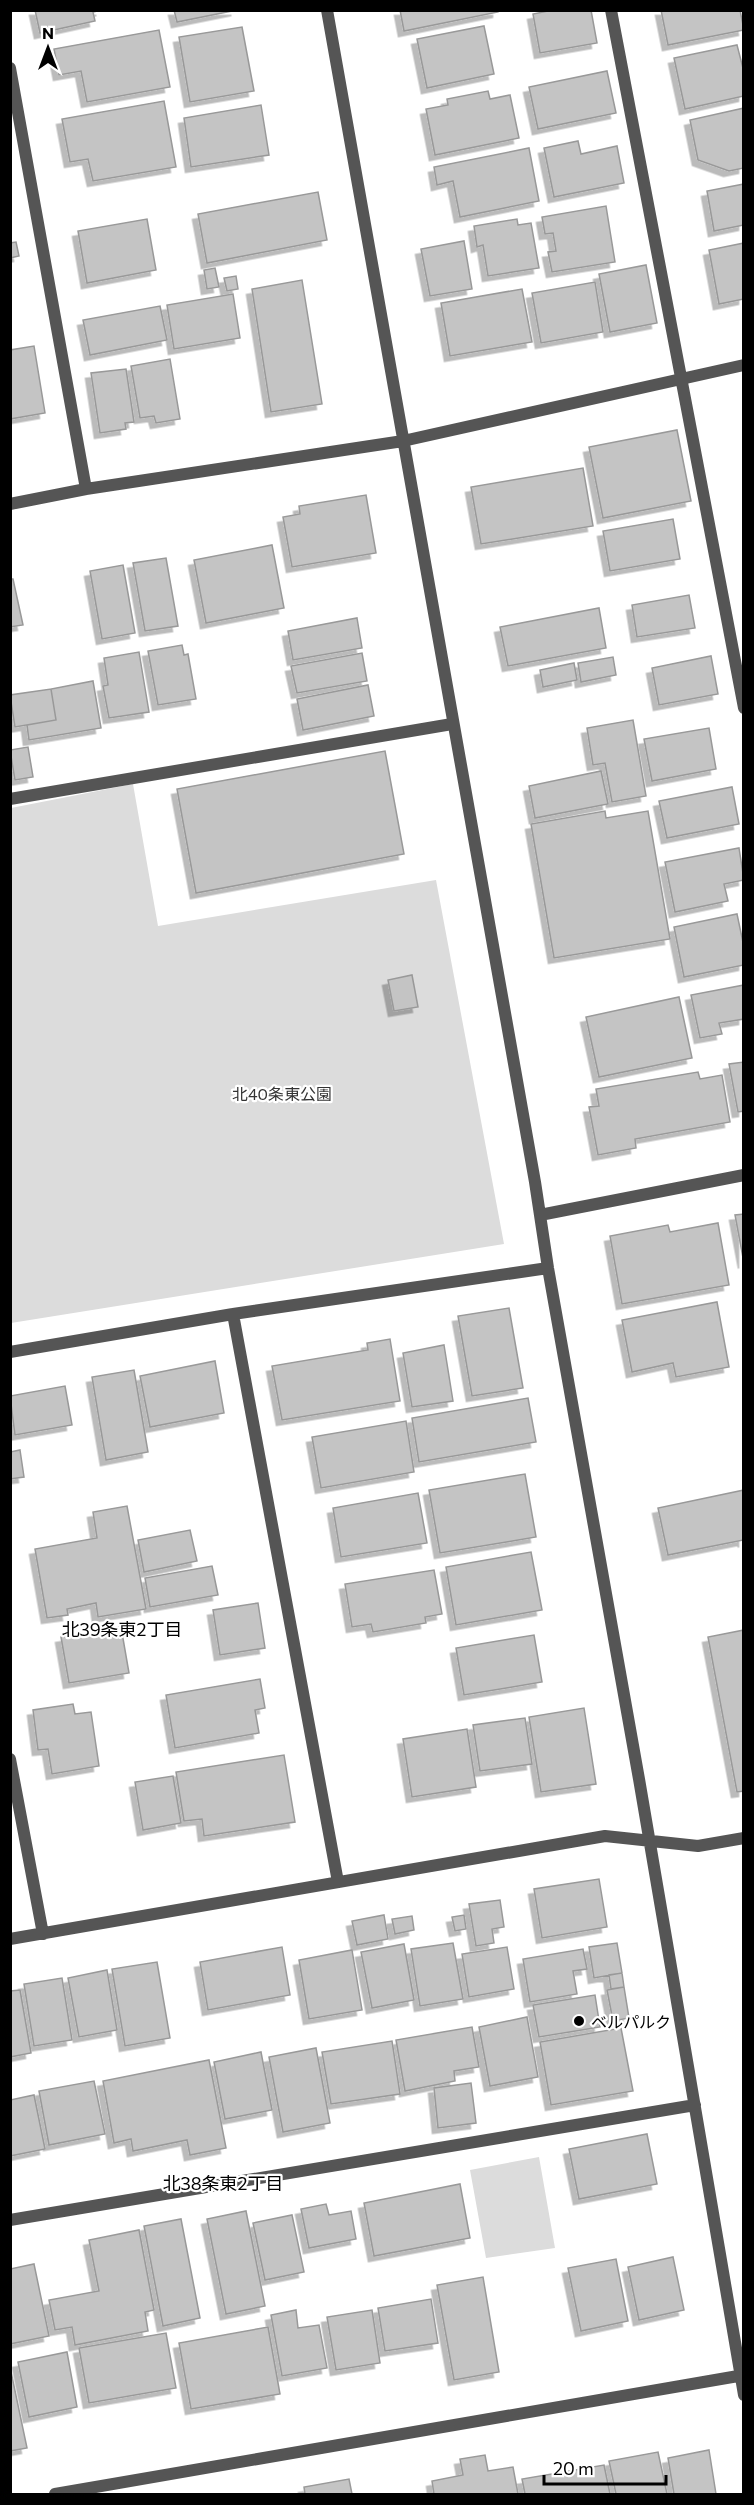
<svg xmlns="http://www.w3.org/2000/svg" width="754" height="2505" viewBox="0 0 754 2505" font-family="Commissioner,'Noto Sans JP',sans-serif">
  <style>
    .green { fill: #dcdcdc }
    .building { fill: #c4c4c4; stroke: #999; stroke-width: 1.5; filter: url(#shadow) }
    .lines { fill: none; stroke-linecap: round; stroke-linejoin: round }
    .street { stroke: #555; stroke-width: 12 }
    .poi-dot { fill: #000; stroke: #fff; stroke-width: 2 }
    .labels { text-anchor: middle; dominant-baseline: central; stroke-width: 4.5; stroke-linejoin: round; paint-order: stroke }
    .park-label { font-size: 16px; fill: #333; stroke: #fff }
    .poi-label { font-size: 16px; fill: #000; stroke: #fff; text-anchor: start }
    .neighbourhood-label { font-size: 18px; fill: #000; stroke: #fff }
  </style>
  <defs>
    <filter id="shadow"><feDropShadow dx="-5.5" dy="5.5" stdDeviation="0" flood-color="#0004"/></filter>
  </defs>
  <rect width="100%" height="100%" fill="#fff"/>
  <!-- green -->
  <path class="green" d="M133 784 158 926 436 880 504 1244 11 1323V808Z
    M539 2157 555 2248 486 2258 470 2170Z"/>
  <!-- building -->
  <path class="building" d="M35 10H102L93 12 95 21 40 33Z
    M174 10H237L177 22Z
    M400 10H498V12L404 31Z
    M553 10H591L597 43 540 53 533 14Z
    M661 10H740L744 30 668 45Z
    M484 26 494 74 427 88 417 39Z
    M242 27 254 91 190 102 179 37Z
    M159 30 170 87 87 102 81 71 59 75 54 49Z
    M737 45 744 72V96L685 109 674 58Z
    M607 71 616 113 538 129 529 87Z
    M488 91 490 99 510 95 519 138 435 155 426 109 448 105 447 99Z
    M164 101 176 167 93 181 88 159 70 162 62 119Z
    M261 105 269 155 191 167 184 118Z
    M744 108V168L729 171 698 160 690 120Z
    M578 141 581 154 617 146 624 183 554 197 544 148Z
    M529 148 539 201 460 217 453 181 437 185 434 167Z
    M744 184V225L714 231 707 191Z
    M318 192 327 240 207 263 198 214Z
    M606 206 615 262 552 272 548 252 556 251 553 233 545 234 542 217Z
    M147 219 156 270 87 283 78 231Z
    M517 219 518 225 531 223 539 268 488 276 483 245 477 247 474 226Z
    M464 241 472 289 430 296 421 249Z
    M16 242 19 256 10 258V243Z
    M744 243V299L719 304 709 250Z
    M646 265 657 323 610 332 599 274Z
    M215 268 219 287 207 289 204 270Z
    M236 276 238 289 227 291 224 278Z
    M302 280 322 404 271 412 252 289Z
    M595 282 603 332 541 343 532 293Z
    M522 289 532 342 450 356 441 303Z
    M233 294 240 338 174 349 167 305Z
    M160 306 167 340 90 355 83 320Z
    M34 346 45 413 10 419V350Z
    M170 359 180 419 156 423 154 416 140 418 131 366Z
    M126 369 134 422 125 423 126 429 100 433 91 373Z
    M677 430 691 501 603 518 589 447Z
    M583 468 593 526 481 544 471 487Z
    M366 495 376 553 292 567 283 517 300 514 299 506Z
    M673 519 680 559 610 571 603 531Z
    M272 545 284 608 206 623 194 560Z
    M166 558 178 626 145 631 133 563Z
    M123 565 135 633 102 639 90 571Z
    M10 579H13L23 625 10 627Z
    M689 595 695 628 637 637 632 605Z
    M599 608 606 648 508 666 500 627Z
    M357 618 362 648 293 660 288 631Z
    M182 645 184 655 188 654 196 699 158 705 148 651Z
    M139 652 149 712 109 718 103 686 108 685 104 658Z
    M362 653 367 681 297 693 291 666Z
    M711 656 718 694 659 705 652 668Z
    M613 657 616 675 581 682 578 663Z
    M574 663 577 680 543 687 540 670Z
    M93 681 101 728 29 740 27 725 56 720 51 689Z
    M368 685 374 716 303 730 297 699Z
    M51 689 56 720 15 727 10 695Z
    M633 720 646 796 612 802 605 763 593 765 587 728Z
    M709 728 716 769 652 781 644 739Z
    M28 747 33 777 15 780 10 750Z
    M385 751 404 854 196 893 177 789Z
    M601 771 608 804 535 818 529 786Z
    M732 787 739 824 667 838 659 801Z
    M605 811 606 818 648 811 670 939 554 958 531 824Z
    M739 848 744 880 724 884 728 901 675 912 665 862Z
    M737 914 744 947V965L684 977 674 927Z
    M412 975 418 1007 394 1011 388 980Z
    M744 985V1019L719 1023 722 1034 700 1038 691 995Z
    M679 997 692 1058 599 1077 586 1017Z
    M744 1062V1111L738 1112 729 1064Z
    M698 1072 700 1079 722 1075 730 1122 635 1139 636 1148 598 1155 589 1107 599 1106 596 1089Z
    M744 1214V1263L735 1215Z
    M718 1223 729 1285 622 1304 610 1236 668 1225 670 1232Z
    M717 1302 729 1367 676 1377 673 1363 632 1372 622 1320Z
    M509 1308 523 1388 472 1396 458 1316Z
    M390 1339 400 1401 282 1420 272 1366 368 1350 367 1343Z
    M444 1345 453 1401 412 1407 403 1353Z
    M215 1361 224 1413 150 1427 140 1376Z
    M134 1370 148 1452 106 1460 92 1377Z
    M65 1386 72 1425 15 1435 10 1396Z
    M528 1398 536 1442 419 1462 412 1418Z
    M406 1421 414 1472 321 1488 312 1437Z
    M20 1450 24 1477 10 1479V1452Z
    M525 1474 536 1537 440 1553 429 1490Z
    M744 1490V1542L743 1540 668 1555 658 1508Z
    M418 1493 427 1543 341 1557 333 1508Z
    M127 1506 146 1609 98 1617 96 1603 67 1609 68 1615 47 1618 35 1549 97 1538 93 1512Z
    M190 1530 197 1561 144 1572 138 1540Z
    M531 1552 542 1610 456 1625 446 1567Z
    M212 1566 218 1595 150 1607 145 1578Z
    M434 1570 442 1614 425 1617 426 1623 373 1632 371 1624 352 1627 345 1584Z
    M258 1603 265 1648 220 1655 213 1610Z
    M121 1627 129 1673 69 1683 61 1637Z
    M744 1630V1791L737 1792 708 1637Z
    M534 1635 542 1682 464 1695 456 1648Z
    M260 1679 265 1708 255 1710 259 1733 175 1748 166 1695Z
    M73 1704 75 1714 91 1712 99 1766 52 1774 48 1749 38 1750 33 1710Z
    M584 1708 596 1784 541 1792 529 1717Z
    M525 1718 532 1764 480 1771 473 1725Z
    M467 1729 476 1787 412 1797 403 1739Z
    M284 1755 295 1822 204 1836 202 1819 184 1821 176 1772Z
    M173 1776 181 1823 143 1830 135 1782Z
    M599 1879 607 1927 542 1938 534 1889Z
    M500 1900 504 1927 492 1929 494 1943 476 1946 469 1904Z
    M384 1915 388 1939 357 1945 352 1921Z
    M464 1915 466 1929 455 1931 452 1917Z
    M412 1916 414 1930 395 1934 392 1919Z
    M453 1943 463 1999 420 2006 411 1949Z
    M617 1943 622 1973 594 1978 589 1947Z
    M404 1944 414 2000 372 2008 361 1952Z
    M282 1947 290 1995 208 2010 200 1962Z
    M507 1947 514 1989 469 1997 462 1954Z
    M583 1949 587 1969 573 1971 577 1994 530 2002 523 1959Z
    M352 1950 362 2010 309 2019 299 1960Z
    M157 1962 170 2038 125 2046 112 1969Z
    M107 1970 117 2030 79 2037 68 1978Z
    M622 1973 624 1987 611 1989 609 1975Z
    M62 1978 72 2040 34 2046 24 1984Z
    M624 1987 629 2018 613 2021 607 1990Z
    M20 1990 31 2053 10 2057V1991Z
    M595 1995 600 2027 539 2037 533 2005Z
    M527 2017 538 2077 490 2086 479 2027Z
    M472 2027 479 2067 454 2071 455 2081 405 2091 396 2040Z
    M621 2028 633 2091 551 2105 540 2042Z
    M392 2041 400 2094 331 2104 322 2052Z
    M316 2048 330 2123 283 2132 269 2057Z
    M261 2052 272 2110 225 2119 214 2062Z
    M209 2060 226 2148 190 2155 187 2140 133 2151 131 2139 114 2143 103 2081Z
    M94 2081 105 2134 49 2145 39 2091Z
    M471 2083 476 2123 438 2128 434 2088Z
    M34 2095 45 2149 10 2156V2100Z
    M647 2134 657 2184 579 2199 569 2149Z
    M460 2184 470 2238 374 2256 364 2203Z
    M326 2204 329 2215 351 2211 356 2239 309 2248 301 2209Z
    M246 2211 265 2306 226 2314 207 2219Z
    M292 2215 304 2272 265 2280 253 2223Z
    M181 2219 200 2318 163 2326 144 2226Z
    M139 2230 154 2310 145 2312 148 2331 75 2345 72 2327 55 2330 49 2300 99 2291 89 2240Z
    M673 2257 684 2310 639 2320 628 2267Z
    M616 2259 628 2321 581 2331 568 2268Z
    M34 2264 49 2336 10 2344V2269Z
    M483 2277 499 2372 454 2380 437 2285Z
    M431 2299 438 2343 385 2351 378 2308Z
    M296 2310 298 2328 319 2325 327 2368 282 2376 271 2315Z
    M372 2310 380 2363 336 2370 327 2317Z
    M268 2327 280 2394 191 2409 179 2343Z
    M166 2333 176 2388 89 2403 79 2348Z
    M67 2352 77 2407 29 2417 18 2362Z
    M10 2367 27 2448 10 2451Z
    M709 2450 716 2494H674L668 2458Z
    M658 2452 667 2494H616L609 2461Z
    M485 2455 488 2471 513 2467 518 2494H434L432 2481 463 2475 460 2459Z
    M604 2465 610 2494H525L522 2479Z
    M349 2479 352 2494H305L304 2487Z"/>
  <g class="lines">
    <!-- street -->
    <path class="street" d="M327 10 535 1182 548 1268 639 1779 744 2395
      M611 10 744 708
      M10 68 86 489
      M10 504 86 489 403 441 744 365
      M10 799 452 724
      M540 1215 744 1175
      M233 1314 338 1882
      M10 1352 233 1314 548 1268
      M10 1759 43 1934
      M10 1939 605 1836 698 1846 744 1838
      M10 2220 695 2105
      M55 2494 744 2375"/>
  </g>
  <!-- markers -->
  <circle class="poi-dot" cx="579" cy="2021" r="6"/>
  <g class="labels">
    <!-- park labels -->
    <g class="park-label">
      <text x="282" y="1093">北40条東公園</text>
    </g>
    <!-- poi labels -->
    <g class="poi-label">
      <text x="591" y="2021">ベルパルク</text>
    </g>
    <!-- neighbourhood labels -->
    <g class="neighbourhood-label">
      <text x="122" y="1629">北39条東2丁目</text>
      <text x="223" y="2183">北38条東2丁目</text>
    </g>
  </g>
  <!-- border -->
  <rect width="754" height="2505" fill="none" stroke="#000000" stroke-width="24"/>
  <!-- north arrow -->
  <g transform="translate(48 48)" stroke="#ffffff" stroke-width="4.5" paint-order="stroke">
  <path d="M0-4.5L10 22L0 15L-10 22Z" fill="#000000"/>
  <text y="-9" font-size="16" font-weight="bold" text-anchor="middle" fill="#000000">N</text>
  </g>
  <!-- scale -->
  <path d="M544 2475v9h122v-9" fill="none" stroke="#000000" stroke-width="3"/>
  <text x="553" y="2475" font-size="18" fill="#000000" stroke="#ffffff" stroke-width="4.5" paint-order="stroke">20 m</text>
</svg>
